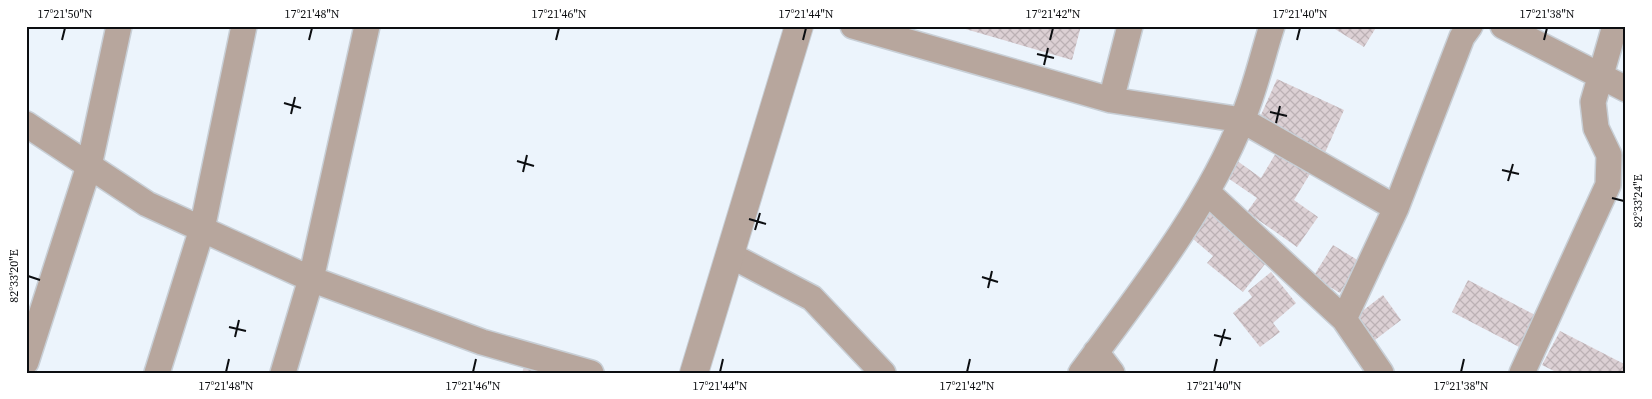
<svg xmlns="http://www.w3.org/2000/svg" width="1652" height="399" viewBox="0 0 1652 399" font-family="'Source Serif 4',serif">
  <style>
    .building { fill: url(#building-cross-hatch) }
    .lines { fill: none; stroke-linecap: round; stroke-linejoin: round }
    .minor-casing { stroke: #c8cfd6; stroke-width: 28 }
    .tertiary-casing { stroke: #c8cfd6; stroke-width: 30 }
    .minor { stroke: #b7a69d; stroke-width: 25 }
    .tertiary { stroke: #b7a69d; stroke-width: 28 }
    .ticks { fill: none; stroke: #0c0e11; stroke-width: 2 }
    .neatline { fill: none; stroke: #0c0e11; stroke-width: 2 }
    .ticks-label { font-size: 12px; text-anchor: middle; fill: #0c0e11 }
  </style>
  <defs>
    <pattern id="building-cross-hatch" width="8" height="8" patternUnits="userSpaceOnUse" patternTransform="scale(1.25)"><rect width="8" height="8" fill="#dcd0d4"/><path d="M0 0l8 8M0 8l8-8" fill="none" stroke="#bcb1b5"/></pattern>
  </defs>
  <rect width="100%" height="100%" fill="#ecf4fc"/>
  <!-- building -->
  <path class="building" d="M955 26H1081L1072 60Z
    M1330 26H1377L1364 47Z
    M1277 79 1344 110 1324 155 1257 124Z
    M1279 148 1313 169 1294 200 1318 217 1297 247 1247 212 1257 198 1225 176 1236 160 1261 178Z
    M1206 208 1269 259 1243 292 1207 263 1213 256 1186 233Z
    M1333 245 1359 261 1340 293 1313 277Z
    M1271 272 1296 303 1273 323 1280 332 1260 347 1233 313 1252 297 1248 291Z
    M1468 280 1537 316 1521 348 1452 312Z
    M1383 295 1401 320 1375 340 1356 316Z
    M1560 331 1626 365 1624 373H1558L1542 365Z
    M526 360 570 373H522Z"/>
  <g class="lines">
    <defs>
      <path id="minor" d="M853 26 1111 100 1242 120 1396 208
        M1503 26 1626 89
        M1111 100 1130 26
        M26 124 147 204 311 279 482 342 591 373
        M1207 192 1344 319
        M730 255 812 298 883 373
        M1096 352 1112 373
        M26 362 89 166 119 26
        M157 373 202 229 244 26
        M283 373 311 279 367 26
        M1081 373C1138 295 1206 210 1242 120 1255 90 1262 57 1272 26
        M1381 373 1344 319 1396 208 1462 37 1470 26
        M1522 373 1608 185 1609 155 1596 128 1593 102 1615 26"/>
      <path id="tertiary" d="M694 373 799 26"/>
    </defs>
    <!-- minor casing -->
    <use href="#minor" class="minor-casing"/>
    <!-- tertiary casing -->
    <use href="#tertiary" class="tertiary-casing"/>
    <!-- minor -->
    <use href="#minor" class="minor"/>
    <!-- tertiary -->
    <use href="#tertiary" class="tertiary"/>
  </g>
  <!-- ticks -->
  <path class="ticks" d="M62 40 65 28M309 40 312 28M556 40 559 28M803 40 806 28M1050 40 1053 28M1297 40 1300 28M1544 40 1547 28M1037 54 1054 58M1044 65 1048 48M284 103 301 108M1270 112 1287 116M291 114 295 97M1276 123 1280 106M517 161 534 166M1502 170 1519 174M523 172 527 155M1508 181 1513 164M1612 198 1624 201M749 219 766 224M755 230 760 213M28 276 40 280M982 277 998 282M988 288 992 271M229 327 246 331M1214 335 1231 339M235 337 239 320M1220 346 1225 329M226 372 229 359M473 372 476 359M720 372 723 359M967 372 970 359M1214 372 1217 359M1461 372 1464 359"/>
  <!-- border -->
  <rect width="1652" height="399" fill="none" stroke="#ffffff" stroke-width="55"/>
  <rect x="28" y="28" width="1596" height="344" class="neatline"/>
  <g class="ticks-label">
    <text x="65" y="18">17°21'50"N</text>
    <text x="312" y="18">17°21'48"N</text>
    <text x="559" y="18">17°21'46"N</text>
    <text x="806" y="18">17°21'44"N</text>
    <text x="1053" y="18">17°21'42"N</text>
    <text x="1300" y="18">17°21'40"N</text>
    <text x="1547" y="18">17°21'38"N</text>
    <text transform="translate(1638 201) rotate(-90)" y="4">82°33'24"E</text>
    <text transform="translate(14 276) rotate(-90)" y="4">82°33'20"E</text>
    <text x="226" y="390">17°21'48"N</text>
    <text x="473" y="390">17°21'46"N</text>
    <text x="720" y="390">17°21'44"N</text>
    <text x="967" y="390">17°21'42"N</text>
    <text x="1214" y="390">17°21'40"N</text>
    <text x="1461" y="390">17°21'38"N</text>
  </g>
</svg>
